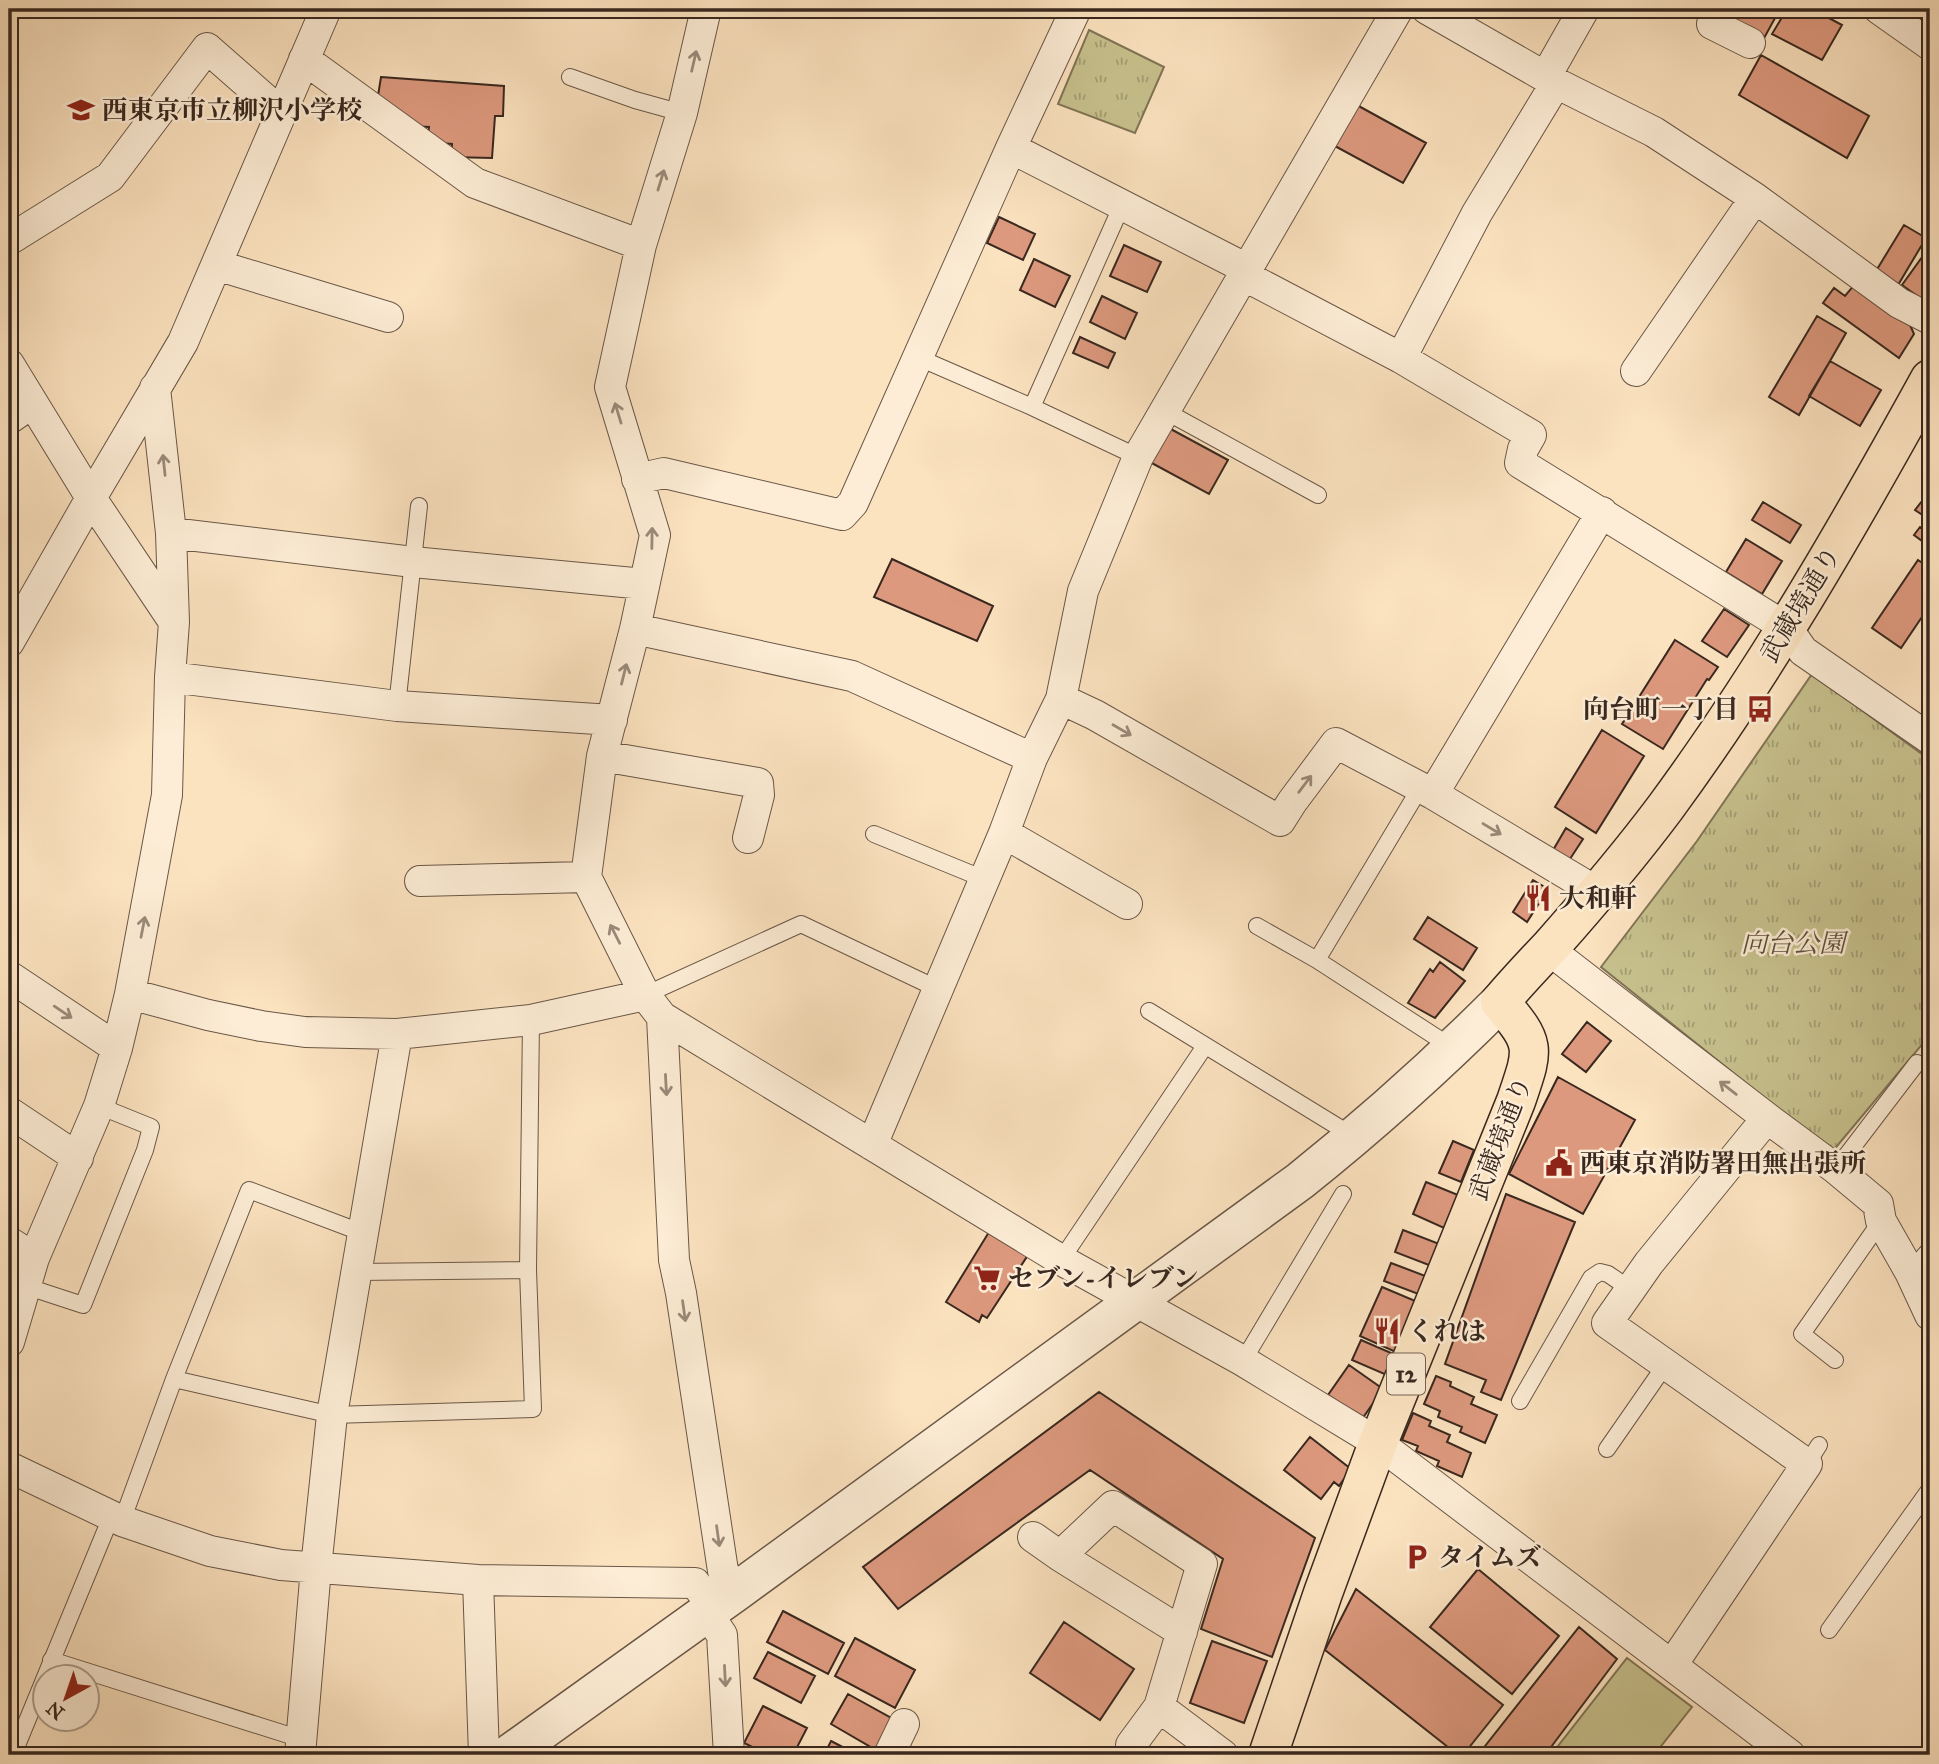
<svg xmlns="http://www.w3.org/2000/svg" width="1939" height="1764" viewBox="0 0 1939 1764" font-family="'IM FELL Great Primer','Noto Serif JP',serif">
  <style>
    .park { fill: url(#park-tufts); stroke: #807456; stroke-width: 2 }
    .pitch { fill: #c7c18d; stroke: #807456; stroke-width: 2 }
    .building { fill: #dd997e; stroke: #39281f; stroke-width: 2 }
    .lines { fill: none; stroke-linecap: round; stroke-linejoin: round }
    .service-casing { stroke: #6a5747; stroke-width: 18 }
    .minor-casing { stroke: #6a5747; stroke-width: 32 }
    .tertiary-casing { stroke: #6a5747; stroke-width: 41 }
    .primary-casing { stroke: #39281f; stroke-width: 41 }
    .service { stroke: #fdedd6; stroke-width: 16 }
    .minor { stroke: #fdedd6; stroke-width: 30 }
    .tertiary { stroke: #fdedd6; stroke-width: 38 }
    .primary { stroke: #fce3c0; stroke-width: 38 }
    .oneway { stroke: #9b8a7a }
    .labels { text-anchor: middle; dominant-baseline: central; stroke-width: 5; stroke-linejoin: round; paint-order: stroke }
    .shield { fill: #fdedd6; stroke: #746356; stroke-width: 2 }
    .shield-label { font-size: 24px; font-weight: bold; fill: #39281f }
    .poi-label { font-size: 26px; font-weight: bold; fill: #39281f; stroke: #fdedd6; text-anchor: start }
    .street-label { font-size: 26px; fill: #39281f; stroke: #fdedd6 }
    .park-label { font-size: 26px; font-style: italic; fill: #5c4e3a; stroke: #fdedd6 }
  </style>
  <defs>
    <pattern id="park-tufts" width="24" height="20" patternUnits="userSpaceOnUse" patternTransform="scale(1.75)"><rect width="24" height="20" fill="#c7c18d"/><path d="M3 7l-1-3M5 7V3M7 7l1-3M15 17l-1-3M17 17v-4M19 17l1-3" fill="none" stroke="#a39d73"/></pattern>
  </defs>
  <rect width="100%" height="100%" fill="#fce3c0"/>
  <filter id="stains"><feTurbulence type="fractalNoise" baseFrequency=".00286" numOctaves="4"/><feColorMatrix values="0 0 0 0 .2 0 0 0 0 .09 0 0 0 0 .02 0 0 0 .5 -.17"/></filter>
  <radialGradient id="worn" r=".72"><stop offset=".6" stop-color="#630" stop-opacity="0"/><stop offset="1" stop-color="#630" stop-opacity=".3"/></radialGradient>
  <!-- park -->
  <path class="park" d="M1089 30 1164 67 1135 133 1058 104Z
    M1812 674 1930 760V1035L1832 1152 1601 967 1697 841Z"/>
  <!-- pitch -->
  <path class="pitch" d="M1627 1658 1692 1707 1654 1755H1551Z"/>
  <!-- building -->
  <path class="building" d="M1725 9H1780L1763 40 1720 18Z
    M1787 9H1812L1842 25 1822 60 1772 34Z
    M1761 55 1869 116 1847 158 1739 95Z
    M381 77 504 86 503 116H495L492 158 451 157 452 144 427 142 429 127 408 126 377 102Z
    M1355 104 1426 143 1403 183 1333 145Z
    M999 217 1035 234 1023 260 987 243Z
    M1904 225 1926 238 1898 285 1876 271Z
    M1124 245 1161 262 1147 292 1110 276Z
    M1930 246V299L1927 303 1902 285Z
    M1034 259 1070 276 1055 307 1020 290Z
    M1855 284 1910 325 1914 334 1899 358 1823 303 1834 288 1845 296Z
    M1102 296 1137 313 1125 339 1090 322Z
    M1817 316 1846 333 1799 415 1769 397Z
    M1080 337 1115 353 1108 368 1073 353Z
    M1830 361 1881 390 1860 426 1809 396Z
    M1167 427 1228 460 1209 494 1148 461Z
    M1922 501 1930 506V520L1915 510Z
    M1763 502 1801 525 1790 543 1752 520Z
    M1920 527 1930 534V547L1914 535Z
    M1746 539 1782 561 1762 594 1726 572Z
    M892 559 993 606 977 641 874 597Z
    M1918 560 1930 568V605L1901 648 1872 628Z
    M1724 609 1749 625 1727 657 1702 641Z
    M1675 640 1718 667 1709 680 1707 679 1663 749 1622 724Z
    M1602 730 1644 756 1596 833 1555 807Z
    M1566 828 1583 839 1568 862 1552 852Z
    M1533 880 1548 889 1527 922 1513 912Z
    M1428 917 1477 948 1463 970 1414 939Z
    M1440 962 1465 981 1435 1018 1408 1003 1430 969 1433 972Z
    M1587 1022 1611 1041 1586 1072 1562 1054Z
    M1558 1077 1635 1120 1583 1214 1509 1174Z
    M1453 1141 1474 1150 1461 1182 1439 1173Z
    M1426 1182 1458 1195 1444 1228 1413 1214Z
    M1506 1194 1575 1222 1501 1400 1481 1392 1486 1380 1445 1364Z
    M1403 1230 1442 1245 1434 1267 1395 1252Z
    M989 1232 1028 1255 987 1318 982 1315 979 1322 946 1302Z
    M1391 1263 1428 1277 1421 1295 1384 1281Z
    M1382 1287 1420 1303 1398 1353 1360 1336Z
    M1361 1340 1398 1356 1389 1376 1352 1360Z
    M1349 1365 1383 1389 1362 1419 1328 1395Z
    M1436 1376 1451 1382 1450 1386 1474 1397 1471 1404 1497 1415 1485 1443 1460 1432 1462 1427 1438 1417 1440 1411 1424 1404Z
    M1099 1392 1315 1538 1272 1657 1201 1629 1223 1559 1090 1470 898 1609 863 1567Z
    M1413 1413 1431 1421 1429 1426 1450 1435 1447 1442 1471 1453 1462 1477 1437 1466 1439 1461 1416 1451 1418 1446 1402 1440Z
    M1310 1437 1351 1469 1339 1486 1334 1482 1321 1499 1284 1470Z
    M1478 1569 1559 1636 1512 1694 1430 1627Z
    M1356 1589 1503 1705 1463 1755H1458L1325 1650Z
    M783 1611 844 1643 828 1674 767 1642Z
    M1064 1622 1134 1669 1100 1720 1030 1673Z
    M1579 1627 1617 1659 1545 1755H1478Z
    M855 1638 915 1670 895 1708 835 1676Z
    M1212 1641 1267 1661 1244 1723 1190 1703Z
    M768 1652 815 1676 801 1703 754 1678Z
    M848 1694 893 1719 876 1750 831 1724Z
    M763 1706 807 1728 793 1755H769L744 1743Z
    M831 1741 858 1755H824Z"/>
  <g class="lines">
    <defs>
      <path id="service" d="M570 77 635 100 682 113
        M917 357 1032 407 1138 457
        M1032 407 1122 205
        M1165 411 1318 495
        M397 706 419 506
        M874 834 984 879
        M1257 926 1317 960 1453 1048
        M1317 960 1420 788
        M645 995 801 924 938 989
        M1149 1011 1353 1136
        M1836 1169 1917 1063
        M1061 1260 1205 1046
        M357 1272 528 1270
        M1910 1272 1930 1249
        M25 1286 83 1305 145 1150 151 1127 99 1106
        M1835 1360 1802 1334 1881 1221
        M1243 1361 1343 1194
        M174 1379 332 1415 533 1409 528 1270 531 1020
        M1520 1401 1591 1278 1600 1272 1608 1274 1630 1289
        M1607 1449 1666 1364
        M1807 1464 1819 1445
        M122 1521 174 1379 249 1190 363 1233
        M1829 1630 1930 1489
        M51 1660 301 1739
        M13 1755 111 1517"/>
      <path id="minor" d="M706 9 682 113 641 245 610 387 655 535 635 629 602 756 586 877 645 995 662 1017 1061 1260 1243 1361 1378 1443 1790 1755
        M1427 9 1556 83 1654 132 1755 198 1899 303 1930 319
        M1719 9 1712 24 1750 43
        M1879 9 1930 45
        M304 59 475 183 641 245
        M1546 76 1584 9
        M1011 148 1247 269
        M9 240 110 177 207 48 281 113
        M216 265 388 317
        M1243 275 1401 358 1531 435 1523 449 1520 463 1787 628 1803 651 1930 739
        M1401 358 1477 213 1556 83
        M9 364 91 498 174 622
        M1636 371 1755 198
        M9 419 32 403
        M637 479 664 473 842 515 853 503 1011 148 1076 9
        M171 533 413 562 644 584
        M635 629 852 676 1032 758
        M9 642 91 498 183 342 326 9
        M170 677 397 706 612 720
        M1061 699 1095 715 1280 821 1292 802 1336 743 1433 794 1597 892
        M602 756 758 783 759 795 748 838
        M1433 794 1602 512
        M1004 833 1127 904
        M420 881 586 877
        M1548 949 1767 1118 1836 1169 1878 1204 1881 1221 1910 1272 1930 1315
        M9 976 117 1048
        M130 994 208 1015 261 1026 305 1032 397 1034 531 1020 645 995
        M662 1017 674 1260 681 1293 723 1571 737 1591
        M9 1112 78 1158
        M872 1145 1004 833 1032 758 1061 699 1083 591 1138 457 1398 9
        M9 1242 34 1258
        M9 1342 34 1258 99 1106 117 1048 130 994 167 795 170 677 174 622 171 533 155 388
        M9 1467 122 1521 210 1551 281 1565 478 1580 695 1583 714 1608
        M1033 1537 1060 1556 1182 1632
        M1060 1556 1113 1506 1202 1564 1159 1707 1131 1745
        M478 1580 484 1755
        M707 1613 722 1635 729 1755
        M1672 1665 1807 1464 1607 1323 1649 1263 1767 1118
        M1159 1707 1223 1755
        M300 1755 316 1568 332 1415 397 1034
        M889 1755 904 1724"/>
      <path id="tertiary" d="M508 1755 737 1591 1300 1181C1370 1125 1437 1065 1500 1002"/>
      <path id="primary" d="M1268 1755 1323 1593 1378 1443 1516 1101C1534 1048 1537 1045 1500 1002 1516 983 1533 965 1550 947 1590 902 1629 856 1665 808 1765 672 1849 526 1930 379"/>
    </defs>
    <!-- service casing -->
    <use href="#service" class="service-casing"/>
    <!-- minor casing -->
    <use href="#minor" class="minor-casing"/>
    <!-- tertiary casing -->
    <use href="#tertiary" class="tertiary-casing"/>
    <!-- primary casing -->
    <use href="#primary" class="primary-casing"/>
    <!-- service -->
    <use href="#service" class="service"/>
    <!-- minor -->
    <use href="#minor" class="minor"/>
    <!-- tertiary -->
    <use href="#tertiary" class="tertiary"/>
    <!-- primary -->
    <use href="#primary" class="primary"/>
  </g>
  <!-- one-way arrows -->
  <defs><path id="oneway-shaft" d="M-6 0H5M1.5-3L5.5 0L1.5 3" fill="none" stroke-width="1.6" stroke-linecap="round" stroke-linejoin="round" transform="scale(1.75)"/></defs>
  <g class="oneway">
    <use href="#oneway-shaft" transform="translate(694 61) rotate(-77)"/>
    <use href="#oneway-shaft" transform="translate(661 180) rotate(-73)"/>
    <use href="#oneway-shaft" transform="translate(618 413) rotate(-107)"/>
    <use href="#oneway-shaft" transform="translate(164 465) rotate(-96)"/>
    <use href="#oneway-shaft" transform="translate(652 538) rotate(-89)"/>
    <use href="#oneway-shaft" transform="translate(624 674) rotate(-76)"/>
    <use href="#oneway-shaft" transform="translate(1122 730) rotate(30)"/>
    <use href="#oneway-shaft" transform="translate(1305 784) rotate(-53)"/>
    <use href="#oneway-shaft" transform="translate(1492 829) rotate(31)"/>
    <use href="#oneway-shaft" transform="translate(143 927) rotate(-79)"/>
    <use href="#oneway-shaft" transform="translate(615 934) rotate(-117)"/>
    <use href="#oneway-shaft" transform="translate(63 1012) rotate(34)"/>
    <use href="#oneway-shaft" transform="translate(666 1085) rotate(87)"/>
    <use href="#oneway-shaft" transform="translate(1728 1088) rotate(-142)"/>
    <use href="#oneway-shaft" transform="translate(684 1311) rotate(82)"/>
    <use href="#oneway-shaft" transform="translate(718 1536) rotate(82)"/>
    <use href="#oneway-shaft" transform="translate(725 1676) rotate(87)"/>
  </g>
  <!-- icons -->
  <defs>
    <symbol id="school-bare" viewBox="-9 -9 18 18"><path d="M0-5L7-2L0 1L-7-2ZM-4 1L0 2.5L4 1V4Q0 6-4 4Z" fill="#8f2418" stroke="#fdedd6" stroke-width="2.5" paint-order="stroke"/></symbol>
    <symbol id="bus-bare" viewBox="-9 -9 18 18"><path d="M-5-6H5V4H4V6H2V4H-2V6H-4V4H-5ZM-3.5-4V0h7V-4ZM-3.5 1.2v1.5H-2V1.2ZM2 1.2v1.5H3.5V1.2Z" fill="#8f2418" stroke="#fdedd6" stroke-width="2.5" paint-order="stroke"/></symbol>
    <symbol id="restaurant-bare" viewBox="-9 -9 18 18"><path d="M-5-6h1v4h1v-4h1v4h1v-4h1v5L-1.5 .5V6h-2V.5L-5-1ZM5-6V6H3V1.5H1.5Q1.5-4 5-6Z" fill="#8f2418" stroke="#fdedd6" stroke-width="2.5" paint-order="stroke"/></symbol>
    <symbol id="civic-bare" viewBox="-9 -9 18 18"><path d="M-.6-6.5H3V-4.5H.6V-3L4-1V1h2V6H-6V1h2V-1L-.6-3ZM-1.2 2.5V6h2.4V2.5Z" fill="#8f2418" stroke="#fdedd6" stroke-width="2.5" paint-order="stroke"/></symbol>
    <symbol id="supermarket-bare" viewBox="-9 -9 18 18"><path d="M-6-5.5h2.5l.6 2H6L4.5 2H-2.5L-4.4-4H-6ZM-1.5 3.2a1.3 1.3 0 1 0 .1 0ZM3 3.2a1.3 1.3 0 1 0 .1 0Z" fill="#8f2418" stroke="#fdedd6" stroke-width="2.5" paint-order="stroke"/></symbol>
    <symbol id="parking-bare" viewBox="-9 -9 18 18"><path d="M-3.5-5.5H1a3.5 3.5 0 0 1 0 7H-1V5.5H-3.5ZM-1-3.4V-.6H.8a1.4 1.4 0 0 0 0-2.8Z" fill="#8f2418" stroke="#fdedd6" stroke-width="2.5" paint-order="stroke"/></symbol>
  </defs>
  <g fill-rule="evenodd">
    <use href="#school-bare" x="62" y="91" width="38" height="38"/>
    <use href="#bus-bare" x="1741" y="690" width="38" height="38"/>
    <use href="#restaurant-bare" x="1519" y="879" width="38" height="38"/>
    <use href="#civic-bare" x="1540" y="1144" width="38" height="38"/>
    <use href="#supermarket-bare" x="968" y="1259" width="38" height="38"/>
    <use href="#restaurant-bare" x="1368" y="1312" width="38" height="38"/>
    <use href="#parking-bare" x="1398" y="1538" width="38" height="38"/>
  </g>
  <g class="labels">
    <!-- shield labels -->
    <rect class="shield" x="1387" y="1353.5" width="38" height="41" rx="5"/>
    <g class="shield-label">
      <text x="1406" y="1374">12</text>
    </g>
    <!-- poi labels -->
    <g class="poi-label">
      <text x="102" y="110">西東京市立柳沢小学校</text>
      <text x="1739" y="709" text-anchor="end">向台町一丁目</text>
      <text x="1559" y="898">大和軒</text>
      <text x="1580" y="1163">西東京消防署田無出張所</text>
      <text x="1008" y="1278">セブン-イレブン</text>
      <text x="1408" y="1331">くれは</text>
      <text x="1438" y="1557">タイムズ</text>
    </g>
    <!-- street labels -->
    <g class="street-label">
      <text transform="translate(1800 604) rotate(-59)">武蔵境通り</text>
      <text transform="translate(1500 1138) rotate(-69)">武蔵境通り</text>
    </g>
    <!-- park labels -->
    <g class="park-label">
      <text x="1793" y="943">向台公園</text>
    </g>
  </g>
  <!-- margin -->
  <rect width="1939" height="1764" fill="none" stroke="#fce3c0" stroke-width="35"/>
  <rect x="10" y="10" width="1918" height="1743" fill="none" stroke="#39281f" stroke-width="3.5"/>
  <rect x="18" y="18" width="1904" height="1729" fill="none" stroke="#39281f" stroke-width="2"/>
  <!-- north arrow -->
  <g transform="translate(66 1698) rotate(220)"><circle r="33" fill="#fdedd6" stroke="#af9e8d" stroke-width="2"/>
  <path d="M0-5L12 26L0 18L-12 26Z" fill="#8f2418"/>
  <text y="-10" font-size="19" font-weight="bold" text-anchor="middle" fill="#39281f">N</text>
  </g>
  <rect width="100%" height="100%" filter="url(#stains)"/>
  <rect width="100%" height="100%" fill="url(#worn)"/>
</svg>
